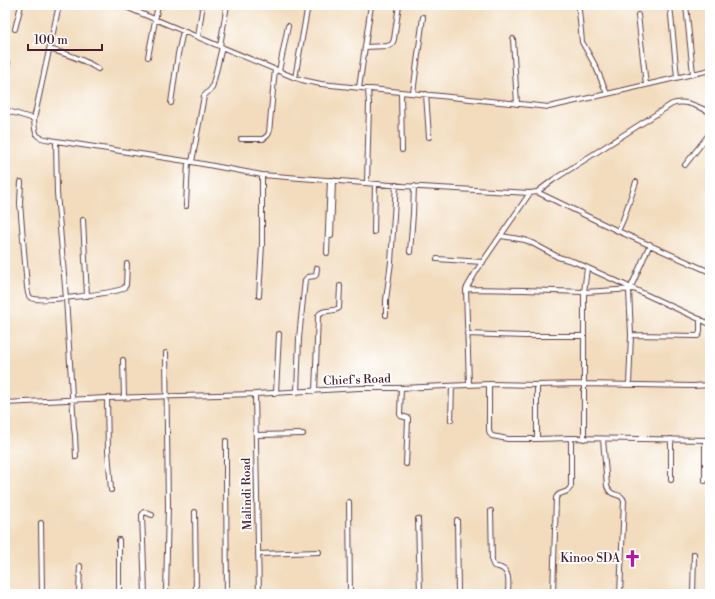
<svg xmlns="http://www.w3.org/2000/svg" width="715" height="599" viewBox="0 0 715 599" font-family="'Libre Bodoni',serif">
  <style>
    .lines { fill: none; stroke-linecap: round; stroke-linejoin: round }
    .street-casing { stroke: #633b41; stroke-width: 6 }
    .street { stroke: #fff; stroke-width: 4 }
    .labels { text-anchor: middle; dominant-baseline: central; stroke-width: 3.5; stroke-linejoin: round; paint-order: stroke }
    .street-label { font-size: 12px; fill: #4a1f2b; stroke: #fff }
    .poi-label { font-size: 12px; fill: #4a1f2b; stroke: #fff; text-anchor: end }
  </style>
  <rect width="100%" height="100%" fill="#fff"/>
  <filter id="ink" filterUnits="userSpaceOnUse"><feTurbulence type="fractalNoise" baseFrequency=".025" numOctaves="2"/><feDisplacementMap in="SourceGraphic" scale="8" xChannelSelector="R" yChannelSelector="G"/><feConvolveMatrix kernelMatrix="1 2 1 2 8 2 1 2 1" color-interpolation-filters="sRGB"/></filter>
  <filter id="wash" filterUnits="userSpaceOnUse"><feTurbulence type="fractalNoise" baseFrequency=".012" numOctaves="4" result="noise"/><feDisplacementMap in="SourceGraphic" scale="16" xChannelSelector="R" yChannelSelector="G"/><feGaussianBlur stdDeviation="0.9" result="paint"/><feColorMatrix in="noise" values="0 0 0 0 0 0 0 0 0 0 0 0 0 0 0 0 0 1.4 0 .05"/><feComposite in="paint" operator="in"/></filter>
  <g filter="url(#wash)">
    <rect width="100%" height="100%" fill="#f2dcbd"/>
  </g>
  <g filter="url(#ink)">
    <g class="lines">
      <defs>
        <path id="street" d="M121 5 293 77 302 80 321 84 549 107 607 94 710 70
          M670 5 677 77
          M686 5 693 74
          M579 10 582 42 596 67 607 94
          M638 15 646 85
          M15 29 21 5
          M198 37 202 10
          M513 39 517 104
          M220 46 227 5
          M365 47 387 46C392 45 393 43 394 39L399 5
          M49 49C67 54 83 59 98 69
          M148 57 158 5
          M279 71 288 26
          M5 73 8 63
          M295 78 308 5
          M359 88 371 5
          M401 92 402 150
          M413 93 423 17
          M426 94 429 137
          M171 103 178 54 183 31
          M5 110 34 119C35 140 37 137 56 141L192 162 262 175 403 186 530 193 537 192 618 231 710 272
          M34 119 59 5
          M241 139H263L267 136 269 133 275 69
          M56 141 57 193 66 298 74 428 75 435 76 457
          M192 162 204 96 212 88 222 47
          M685 165 710 133
          M21 182 20 203 27 287C28 291 27 296 31 298 39 303 111 293 122 289 125 288 124 288 126 285L127 264
          M367 183 369 104 368 89
          M537 192 553 180 672 104C686 99 697 107 710 112
          M186 206 188 162
          M83 220 87 296
          M618 231 623 220 636 182
          M374 232 375 184
          M331 236 333 180
          M501 236 525 240 532 243 558 257 575 262 710 324
          M410 252 413 214 414 186
          M327 253 330 180
          M437 259 483 262
          M631 287 650 244
          M466 289 524 290 584 292 634 289
          M259 296 262 245V175
          M386 315V300L391 262 396 185
          M467 334 526 336H584
          M631 335 698 336 700 332V319
          M166 353 168 506 166 594
          M123 360 124 398
          M489 384V430L490 434 492 436 508 439H537L571 438 710 440
          M469 385 466 289 477 270 530 193
          M537 385V439
          M629 385 631 335 629 290
          M401 388 400 414 401 416 408 418V420L406 464
          M315 391 318 316C322 308 332 313 339 308L340 286
          M297 392 299 338 305 280 308 277 315 276 316 275 317 268
          M276 393 279 334
          M255 394 259 594
          M107 398 108 450 111 490
          M5 403 107 398 255 394 359 388H401L489 384 537 385 583 384 693 386 710 385
          M451 420 452 386
          M256 435 303 434
          M584 439V292L587 268
          M603 439 607 486C611 499 621 491 624 501L620 594
          M671 439V480
          M705 440V481
          M226 441V481L227 594
          M349 502 350 594
          M491 511 492 562 494 566C497 567 499 567 501 568 511 572 508 586 508 594
          M195 512 196 594
          M418 519 420 594
          M457 520 458 594
          M41 523 42 594
          M119 540V594
          M258 554 319 552
          M79 594 80 566
          M145 594 142 515 144 512 152 515
          M553 594 556 498C559 490 567 496 571 486V438
          M693 594 694 554"/>
      </defs>
      <!-- street casing -->
      <use href="#street" class="street-casing"/>
      <!-- street -->
      <use href="#street" class="street"/>
    </g>
  </g>
  <!-- icons -->
  <defs>
    <symbol id="church-bare" viewBox="-9 -9 18 18"><path d="M-1.2-6h2.4v3.5h3.3v2.4h-3.3V6h-2.4V-.1h-3.3v-2.4h3.3Z" fill="#b5179e" stroke="#fff" stroke-width="2.5" paint-order="stroke"/></symbol>
  </defs>
  <g fill-rule="evenodd">
    <use href="#church-bare" x="620" y="546" width="25" height="25"/>
  </g>
  <g class="labels">
    <!-- street labels -->
    <g class="street-label">
      <text transform="translate(357 380) rotate(-2)">Chief's Road</text>
      <text transform="translate(247 494) rotate(-91)">Malindi Road</text>
    </g>
    <!-- poi labels -->
    <g class="poi-label">
      <text x="620" y="558">Kinoo SDA</text>
    </g>
  </g>
  <!-- margin -->
  <rect width="715" height="599" fill="none" stroke="#fff" stroke-width="20"/>
  <!-- scale -->
  <path d="M28 44v6h74v-6" fill="none" stroke="#4a1f2b" stroke-width="2"/>
  <text x="34" y="44" font-size="12" fill="#4a1f2b" stroke="#ffffff" stroke-width="3" paint-order="stroke">100 m</text>
</svg>
